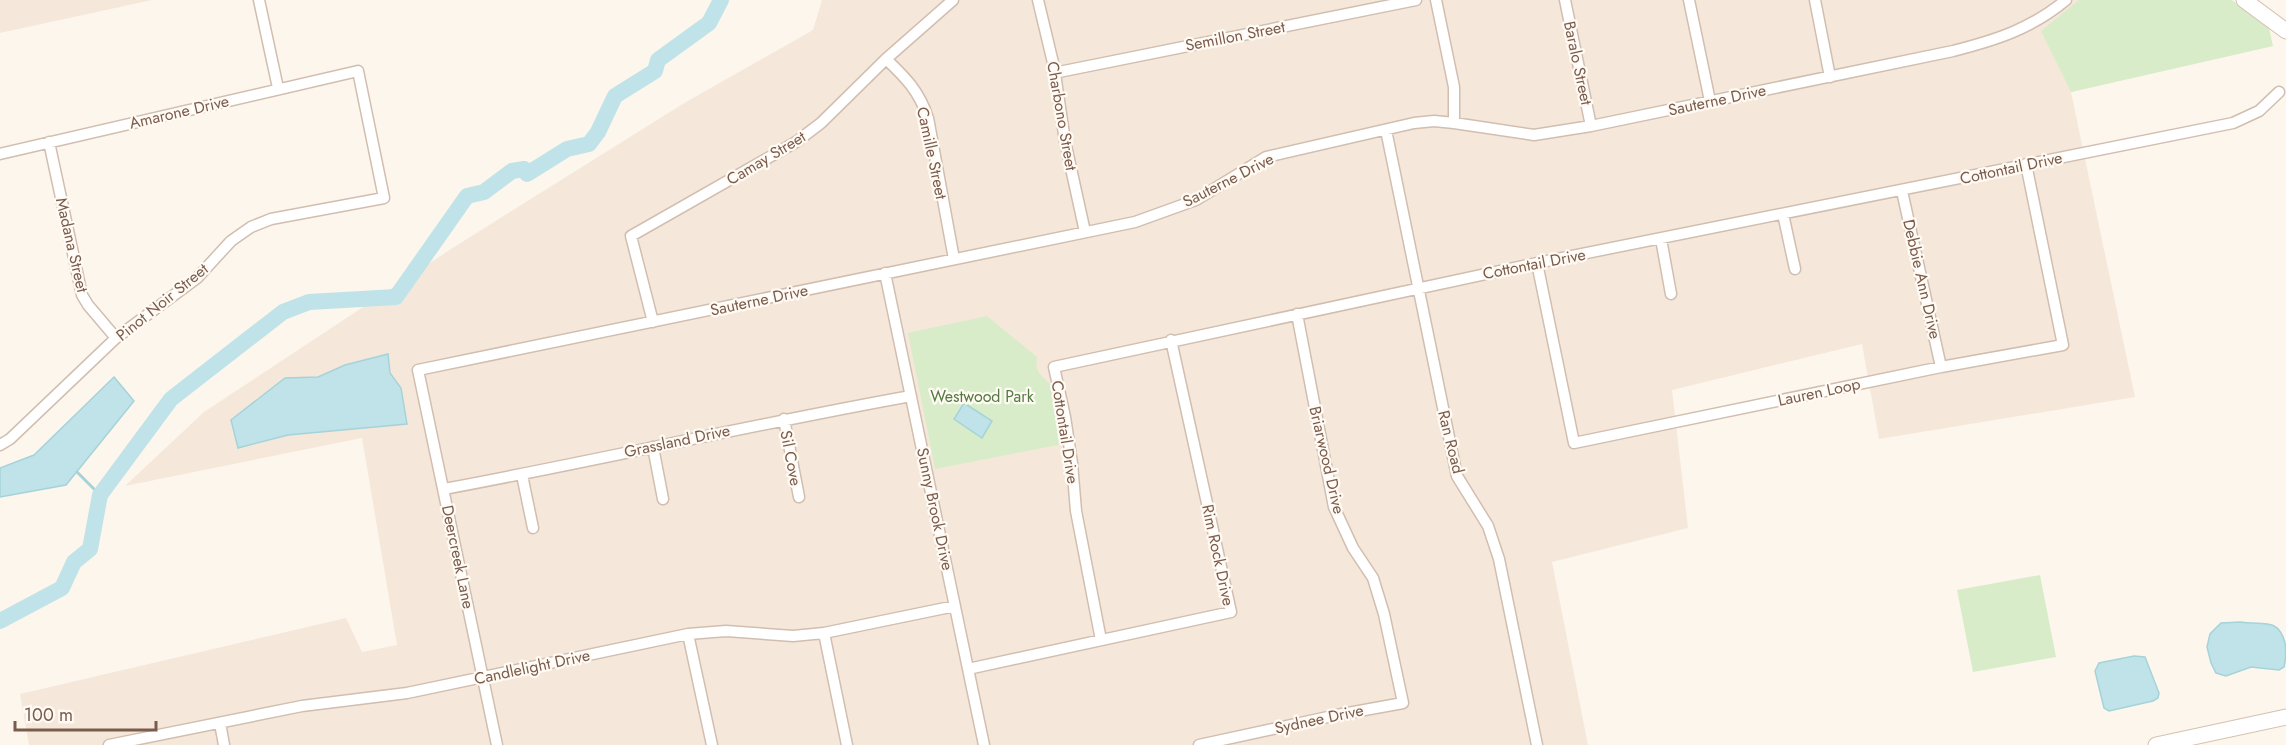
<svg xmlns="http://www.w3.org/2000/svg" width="2286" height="745" viewBox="0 0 2286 745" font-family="Jost,sans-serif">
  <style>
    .residential { fill: #f5e8da }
    .green { fill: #d8ecc9 }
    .water { fill: #bfe3e8; stroke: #a5d3da; stroke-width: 1.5 }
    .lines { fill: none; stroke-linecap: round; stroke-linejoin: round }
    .stream { stroke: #a5d3da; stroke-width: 3 }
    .river { stroke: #bfe3e8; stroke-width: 16 }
    .street-casing { stroke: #d1beb0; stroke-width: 13 }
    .secondary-casing { stroke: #d6c0b0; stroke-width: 17 }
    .street { stroke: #fff; stroke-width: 10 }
    .secondary { stroke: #fff; stroke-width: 15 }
    .labels { text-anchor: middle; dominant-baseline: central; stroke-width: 4.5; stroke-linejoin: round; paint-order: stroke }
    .street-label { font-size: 16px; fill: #7a5c4d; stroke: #fffaf3 }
    .park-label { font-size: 16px; fill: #537a41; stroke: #fffaf3 }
  </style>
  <rect width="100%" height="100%" fill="#fdf6ec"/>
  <!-- residential -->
  <path class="residential" d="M0 0H152L0 33Z
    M822 0H2232L2273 46 2071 92 2135 397 1879 439 1862 344 1672 390 1688 528 1552 562 1588 745H29L20 694 346 618 362 652 397 645 362 438 125 486 204 412 451 249 686 102 813 30Z"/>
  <!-- green -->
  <path class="green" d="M2079 0H2232L2269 28 2273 46 2071 92 2041 31Z
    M987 316 1037 357C1035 373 1040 374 1050 384L1063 444 935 469 908 333Z
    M2040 575 2056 657 1973 672 1957 590Z"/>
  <!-- water -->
  <path class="water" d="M388 354 390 373 401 388 407 424 288 435 238 448 231 420 285 378 318 377 345 365Z
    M114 377 134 401 66 485 0 497V468L34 455Z
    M964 403 992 421 982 438 954 419Z
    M2241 622C2261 626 2278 616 2285 643 2286 650 2286 659 2284 667L2279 670 2251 667 2226 676 2216 673 2211 663 2207 647 2210 634 2221 623Z
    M2134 656 2145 657 2159 693 2158 698 2153 701 2109 711 2104 708 2095 671 2099 663Z"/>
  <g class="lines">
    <!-- stream -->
    <path class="stream" d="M77 472 100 495"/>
    <!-- river -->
    <path class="river" d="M0 621 62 588 74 562 90 549 100 495 171 399 283 312 309 302 396 297 467 196 484 192 512 171 524 169 527 174 567 149 589 144 598 132 615 96 655 71 658 60 709 23 721 0"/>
    <defs>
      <path id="street" d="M259 0 278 88
        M1038 0 1054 67 1065 141 1085 232
        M1436 0 1454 87V123
        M1565 0 1591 126
        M1689 0 1710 101
        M1815 0 1830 77
        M886 59C906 78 919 91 928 118L954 259
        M1054 73 1416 0
        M1386 130 1457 476 1488 526 1499 559 1537 745
        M49 142 82 295 88 305 116 338
        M0 154 358 71 384 198 271 219 251 227 231 241 197 278 116 338 10 439 0 445
        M1902 191 1941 367
        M1783 214 1795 269
        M1661 239 1671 294
        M1537 263 1574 443 1941 367 2063 345 2026 164
        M885 273 984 745
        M653 322 631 236 796 142 821 123 886 59 953 0
        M784 419 799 497
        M653 447 663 499
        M522 475 533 528
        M444 489C600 460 755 424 911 396
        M824 633 847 745
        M688 634 712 745
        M1101 640 1076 511 1072 463 1065 417 1054 367 1537 263 2233 123 2259 111 2279 92
        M968 669 1231 612 1171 340
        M220 723 224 745
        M109 745 302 706 407 693 688 634 726 631 793 636 824 633 955 606
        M497 745 418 370 1135 222 1196 200 1266 157 1414 123 1434 121 1454 123 1534 135 1591 126 1953 51C1996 40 2031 29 2066 0
        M1199 745 1337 715 1403 703 1384 614 1373 578 1353 548 1334 507 1297 314"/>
      <path id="secondary" d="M2244 0 2286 31
        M2156 745 2286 717"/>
    </defs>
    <!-- street casing -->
    <use href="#street" class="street-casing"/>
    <!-- secondary casing -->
    <use href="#secondary" class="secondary-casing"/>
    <!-- street -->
    <use href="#street" class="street"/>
    <!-- secondary -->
    <use href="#secondary" class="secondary"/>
  </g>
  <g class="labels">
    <!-- street labels -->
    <g class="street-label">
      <text transform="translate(1235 36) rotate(-11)">Semillon Street</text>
      <text transform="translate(1578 63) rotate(78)">Baralo Street</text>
      <text transform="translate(1717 100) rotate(-12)">Sauterne Drive</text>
      <text transform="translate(179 112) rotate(-13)">Amarone Drive</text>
      <text transform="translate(1062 116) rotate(80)">Charbono Street</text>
      <text transform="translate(932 153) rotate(78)">Camille Street</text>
      <text transform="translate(766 158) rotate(-31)">Camay Street</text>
      <text transform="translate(2011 168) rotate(-12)">Cottontail Drive</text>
      <text transform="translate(1228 180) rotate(-27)">Sauterne Drive</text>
      <text transform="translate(72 245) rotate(77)">Madana Street</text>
      <text transform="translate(1534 264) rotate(-11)">Cottontail Drive</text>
      <text transform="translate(1922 279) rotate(77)">Debbie Ann Drive</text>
      <text transform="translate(759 300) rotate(-12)">Sauterne Drive</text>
      <text transform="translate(162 302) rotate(-39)">Pinot Noir Street</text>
      <text transform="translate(1819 392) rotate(-12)">Lauren Loop</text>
      <text transform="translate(1065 432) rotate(81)">Cottontail Drive</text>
      <text transform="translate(677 441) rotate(-12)">Grassland Drive</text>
      <text transform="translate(1451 442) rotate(76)">Ran Road</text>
      <text transform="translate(791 458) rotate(79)">Sil Cove</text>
      <text transform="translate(1327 460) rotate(77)">Briarwood Drive</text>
      <text transform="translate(935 509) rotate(78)">Sunny Brook Drive</text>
      <text transform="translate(1218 555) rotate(78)">Rim Rock Drive</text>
      <text transform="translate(458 557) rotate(78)">Deercreek Lane</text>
      <text transform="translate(532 667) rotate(-12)">Candlelight Drive</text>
      <text transform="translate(1319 719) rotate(-12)">Sydnee Drive</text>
    </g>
    <!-- park labels -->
    <g class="park-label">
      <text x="982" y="396">Westwood Park</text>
    </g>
  </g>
  <!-- scale -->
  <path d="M15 721v9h141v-9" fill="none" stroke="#7a5c4d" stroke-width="3"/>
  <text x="24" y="721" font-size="18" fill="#7a5c4d" stroke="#fffaf3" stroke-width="4.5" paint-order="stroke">100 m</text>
</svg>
